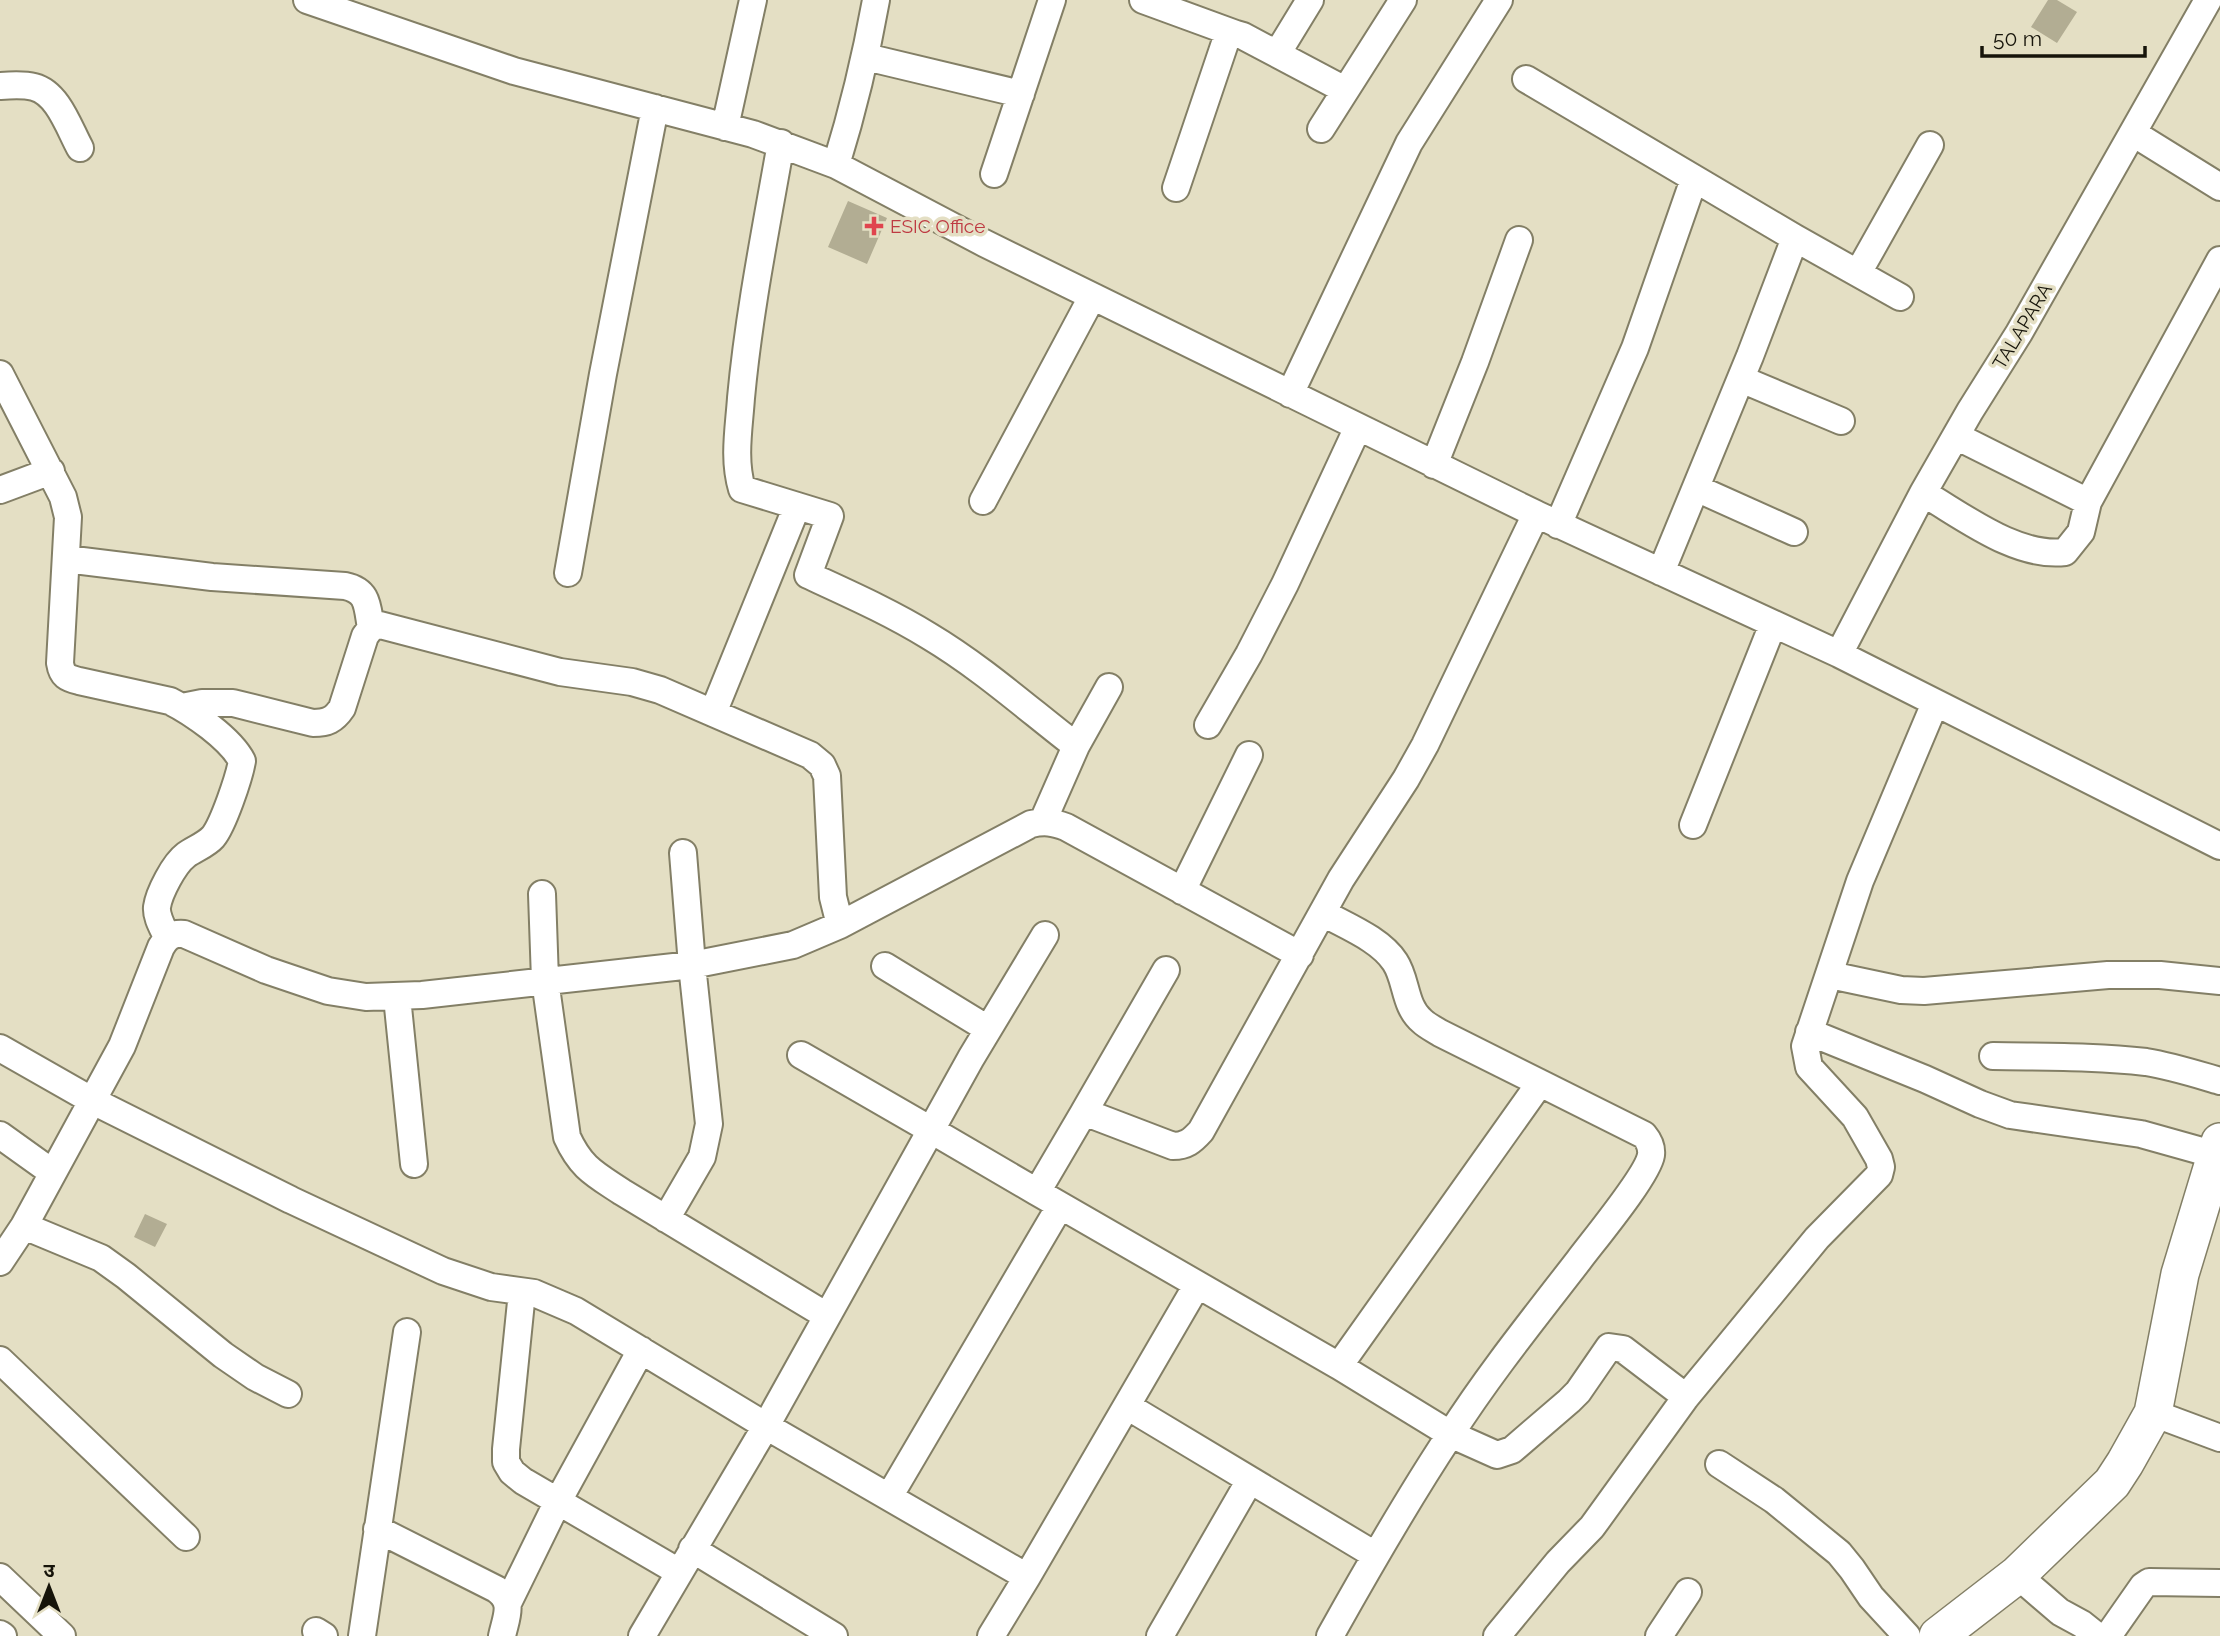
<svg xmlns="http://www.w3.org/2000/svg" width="2220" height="1636" viewBox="0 0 2220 1636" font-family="Raleway,'Noto Sans Devanagari',sans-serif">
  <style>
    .building { fill: #b2ad93 }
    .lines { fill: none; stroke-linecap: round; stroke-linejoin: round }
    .street-casing { stroke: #837f66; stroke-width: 30 }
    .secondary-casing { stroke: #837f66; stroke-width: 40 }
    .street { stroke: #fff; stroke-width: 26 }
    .secondary { stroke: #fff; stroke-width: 37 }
    .health-dot { fill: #e0444e; stroke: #e4dfc4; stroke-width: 2.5 }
    .labels { text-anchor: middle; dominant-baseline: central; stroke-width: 7; stroke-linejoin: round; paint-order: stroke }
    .health-label { font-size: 19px; fill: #be3a42; stroke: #e4dfc4; text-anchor: start }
    .street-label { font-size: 19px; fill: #16140a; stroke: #e4dfc4 }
  </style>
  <rect width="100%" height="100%" fill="#e4dfc4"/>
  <!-- building -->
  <path class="building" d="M2048 0H2057L2077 12 2057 43 2031 27Z
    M848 201 887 218 867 264 828 247Z
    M145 1214 167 1224 155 1247 134 1237Z"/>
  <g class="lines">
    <defs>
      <path id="street" d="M307 0 514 71 753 134 836 165 984 243 1536 514
        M1143 0 1236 34
        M1277 54 1310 0
        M866 57 1021 94
        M1526 79 1795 238 1900 297
        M0 86C11 85 23 84 34 87 58 93 69 128 80 148
        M725 127 753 0
        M1321 129 1403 0
        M2133 133 2220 187
        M781 143C766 228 749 312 741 398 739 428 733 459 742 489L830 516 808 575C849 594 890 612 929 636 981 667 1028 709 1076 746
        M836 165C853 110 866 56 876 0
        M994 174 1052 0
        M1176 188 1227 37 1236 34 1243 36 1345 90
        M1858 273 1930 145
        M0 374 63 497 68 517 60 663C62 676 67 678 79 681L170 701C192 712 231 739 242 761 239 778 223 825 213 837 206 845 194 849 186 855 174 864 159 893 157 907 156 917 163 928 167 937
        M1741 379 1841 421
        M1290 394 1409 143 1499 0
        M1956 436 2088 502
        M1434 465 1475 362 1519 240
        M1696 488 1794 532
        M0 490 51 471
        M1923 493C1963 516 2016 558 2065 552L2081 532 2088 502 2220 260
        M983 501 1092 297
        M1558 525 1635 348 1694 179
        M66 559 212 577 345 586C369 591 367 607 371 628
        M1661 572 1750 356 1795 238
        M568 573 603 374 655 108
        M1839 654 1923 493 1970 411 2019 333 2208 0
        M182 707 202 703H233L313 723C327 723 334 720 342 708L365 636 371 628 380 625 560 672 632 682 660 690 810 755 822 765 827 776 833 897 840 925
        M713 713 797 506
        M1208 725 1249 654 1285 584 1358 427
        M1043 821 1076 746 1109 687
        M1693 825 1773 624
        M1182 891 1249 755
        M542 894 545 980 567 1137C581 1168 595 1174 622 1192L827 1316
        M1323 913C1346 926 1380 939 1395 962 1407 980 1404 1006 1422 1021 1427 1026 1434 1029 1440 1033L1644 1135C1649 1141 1652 1147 1651 1155 1648 1175 1594 1240 1579 1260 1535 1317 1489 1374 1450 1435 1407 1500 1368 1568 1330 1636
        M1045 935 971 1058 931 1130 1037 1192 1084 1112 1173 1146C1186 1146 1192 1141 1201 1131L1341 879 1406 779 1425 745 1536 514 1839 654 2220 846
        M885 966 988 1029
        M1830 975 1901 990 1924 991 2108 975H2160L2220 981
        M397 997 414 1164
        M1809 1032 1925 1079 1980 1104 2010 1115 2141 1134 2216 1155
        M0 1048 93 1101 291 1200 443 1271 491 1287 534 1293 576 1311 766 1426 1027 1577
        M1993 1056C2044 1057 2096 1056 2146 1062 2171 1066 2196 1074 2220 1081
        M1084 1112 1166 970
        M0 1135 53 1173
        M1037 1192 1339 1366 1450 1434 1497 1455 1512 1450 1569 1401 1578 1392 1609 1347 1623 1349 1686 1397
        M666 1219 702 1157 709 1124 692 965 683 853
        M24 1226 101 1258 126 1276 223 1355 255 1377 288 1394
        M0 1262 24 1226 122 1046 161 947C167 937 172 933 184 934L266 970 328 991 366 997 422 995 692 965 793 945 840 925 1031 824C1044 821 1053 822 1066 827L1300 955
        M522 1292 506 1449V1462L512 1472 523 1481 679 1572
        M0 1360 186 1537
        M1339 1366 1540 1083
        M1127 1406 1375 1555
        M2153 1413 2220 1438
        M1719 1464 1774 1500 1839 1553 1852 1569 1871 1597 1907 1636
        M889 1497 1060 1206
        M377 1529 496 1589C515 1602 506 1617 502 1636
        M692 1549 834 1636
        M2017 1575 2060 1612 2082 1624 2097 1636
        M0 1577 62 1636
        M508 1603 557 1503 641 1350
        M316 1631 324 1636
        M0 1634 3 1636
        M362 1636 407 1332
        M642 1636 766 1426 931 1130 801 1055
        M991 1636 1027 1577 1197 1285
        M1160 1636 1250 1480
        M1497 1636 1558 1562 1592 1527 1686 1397 1729 1345 1817 1238 1879 1175 1881 1167 1879 1159 1855 1117 1809 1067 1805 1046 1860 881 1935 703
        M1659 1636 1688 1592
        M2108 1636 2143 1586 2149 1582 2220 1583"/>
      <path id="secondary" d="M1938 1636 2017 1575 2112 1483 2125 1463 2153 1413 2180 1274 2220 1142"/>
    </defs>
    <!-- street casing -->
    <use href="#street" class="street-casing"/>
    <!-- secondary casing -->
    <use href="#secondary" class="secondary-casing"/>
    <!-- street -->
    <use href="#street" class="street"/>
    <!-- secondary -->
    <use href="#secondary" class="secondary"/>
  </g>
  <!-- markers -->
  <path class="health-dot" d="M870.5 215.5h7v7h7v7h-7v7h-7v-7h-7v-7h7z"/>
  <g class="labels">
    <!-- health labels -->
    <g class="health-label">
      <text x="890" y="226">ESIC Office</text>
    </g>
    <!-- street labels -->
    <g class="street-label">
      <text transform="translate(2022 326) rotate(-59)">TALAPARA</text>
    </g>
  </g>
  <!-- north arrow -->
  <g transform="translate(49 1587)" stroke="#e4dfc4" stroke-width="5" paint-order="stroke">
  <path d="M0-5L12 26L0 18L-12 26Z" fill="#16140a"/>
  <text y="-10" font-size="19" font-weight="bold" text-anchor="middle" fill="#16140a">उ</text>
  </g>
  <!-- scale -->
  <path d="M1982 46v10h163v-10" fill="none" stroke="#16140a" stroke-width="3.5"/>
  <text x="1993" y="46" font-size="21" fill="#16140a" stroke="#e4dfc4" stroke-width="5" paint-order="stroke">50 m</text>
</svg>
